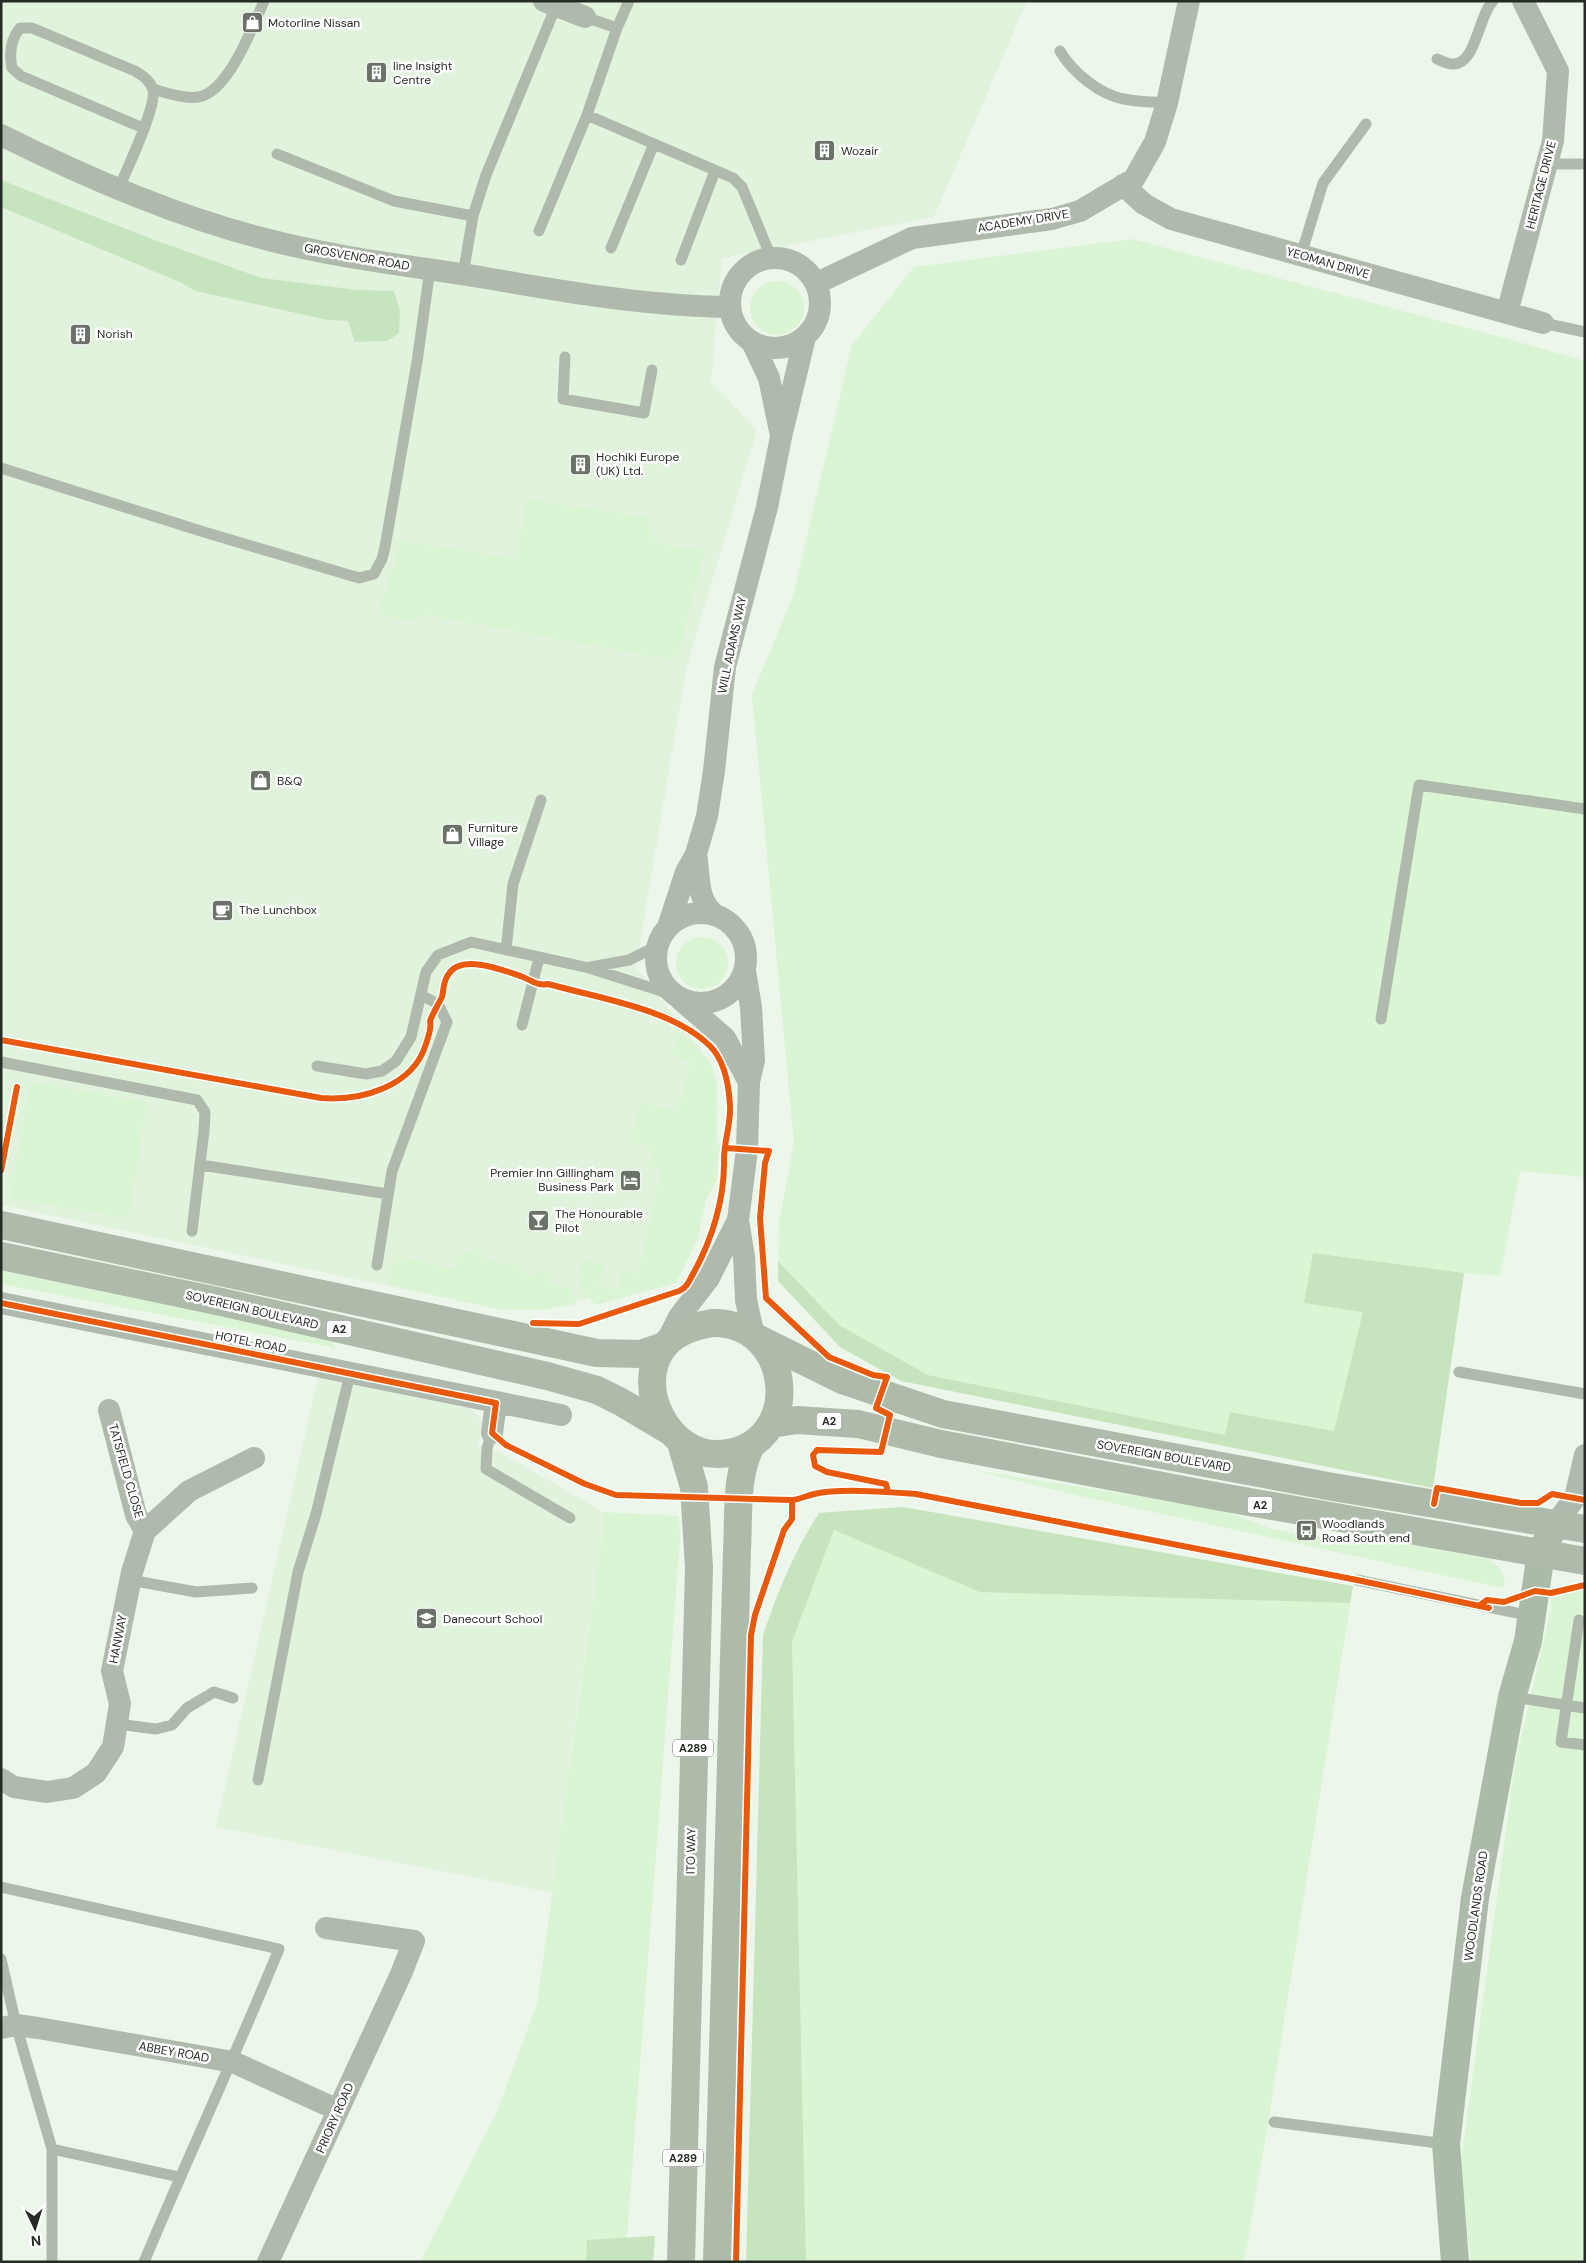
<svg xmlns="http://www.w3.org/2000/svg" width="1586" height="2263" viewBox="0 0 1586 2263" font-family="'DM Sans',sans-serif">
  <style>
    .built { fill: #e2f3dd }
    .green { fill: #daf5d3 }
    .forest { fill: #c6e4bd }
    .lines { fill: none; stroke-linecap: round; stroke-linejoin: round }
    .lane { stroke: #afbaac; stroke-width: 11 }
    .street { stroke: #afbaac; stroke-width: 22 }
    .secondary { stroke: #acbaa9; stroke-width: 28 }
    .primary { stroke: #afbbaa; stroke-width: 28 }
    .cycleway-casing { stroke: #fff; stroke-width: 9 }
    .cycleway { stroke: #e8590c; stroke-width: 6 }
    .labels { text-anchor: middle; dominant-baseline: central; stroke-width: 5; stroke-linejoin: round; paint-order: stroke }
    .shield { fill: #fff; stroke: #666b66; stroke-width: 1 }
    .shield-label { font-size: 11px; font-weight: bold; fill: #252c24 }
    .poi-label { font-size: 12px; fill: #252c24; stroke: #fff; text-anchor: start }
    .street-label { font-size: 12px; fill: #252c24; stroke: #fff }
  </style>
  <rect width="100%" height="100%" fill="#ecf6ea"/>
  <!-- built -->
  <path class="built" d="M1 1H1027L934 217 722 258 711 382 757 430 686 669 636 967 711 1064 718 1111 679 1276 540 1310 499 1309 1 1205Z
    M318 1377 471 1409 483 1422 478 1446 500 1452 603 1512V1529L577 1710 554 1893 216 1827Z"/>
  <!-- green -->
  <path class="green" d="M1132 239 1508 339 1585 361V1177L1520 1171 1500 1276 1464 1273 1437 1459 1334 1431 1231 1412 1225 1435 928 1375 839 1325 778 1261 779 1222 794 1143 752 695 793 596 852 345 914 267Z
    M750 308a27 27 0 1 1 54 0a27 27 0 1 1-54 0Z
    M527 499 649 518C643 551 683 547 705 550L678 653 668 659 423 614 417 620 389 617 379 612 402 541 517 559Z
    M676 963a26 26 0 1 1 52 0a26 26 0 1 1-52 0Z
    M678 1034 694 1042 711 1064 717 1084V1138L720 1148 716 1182 706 1200 698 1238 676 1283 595 1305 577 1280 583 1259 603 1264 598 1286 618 1291 623 1270 638 1274 662 1169 649 1165 653 1148 631 1142 640 1102 678 1111 691 1061 672 1055Z
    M30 1082 147 1102 128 1218 11 1198Z
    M477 1247 485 1260 522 1266 521 1272 537 1275 538 1270 551 1273 549 1284 571 1290 576 1304 540 1310 499 1309 389 1285 395 1256 456 1269 457 1258Z
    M1 1271 328 1337 336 1348 1 1284Z
    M972 1470 1219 1509 1272 1529 1313 1537H1368L1488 1559C1498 1566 1504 1571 1505 1584L1502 1588 1080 1496Z
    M603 1512 679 1516 680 1539 625 2262H420L497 2112 537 2004 603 1529Z
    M834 1529 1353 1586 1268 2123 1244 2262H806L792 1642Z
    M1585 1585V2262H1471L1460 2170 1515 1764 1551 1609V1593Z"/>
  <!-- forest -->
  <path class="forest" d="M1 180 157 241 262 278 358 290 394 291 400 311 399 333 387 341 355 342 348 321 328 320 195 291 182 283 1 207Z
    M1313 1253 1464 1273 1433 1488 901 1381 840 1347 778 1281V1261L839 1325 928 1375 1225 1435 1230 1412 1334 1431 1363 1312 1304 1303Z
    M903 1507 1353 1586 1350 1603 980 1592 834 1530 792 1642 806 2262H746L763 1635C778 1591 794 1552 819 1513Z
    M655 2236 653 2262H586L587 2240Z"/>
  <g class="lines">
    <!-- lane -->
    <path class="lane" d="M629 1 617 28 587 115 733 178 742 187 771 257
      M585 17 617 28
      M1060 51C1072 72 1100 95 1124 99 1138 102 1153 102 1167 103
      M1437 59C1442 61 1448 64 1452 64 1476 66 1478 16 1493 1
      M153 89C167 93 184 99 198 97 228 93 253 26 264 1
      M277 154 394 201 473 216 463 275
      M1547 164H1585
      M119 188C127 169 157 106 153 90 150 80 143 76 135 71L32 28H20C10 40 9 53 12 68L21 76 143 128
      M473 216 486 175 556 6
      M539 231 587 115
      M611 248 653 146
      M1301 255 1323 183 1366 124
      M681 260 715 171
      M1543 323 1585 332
      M565 357 563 399 644 413 652 370
      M1 468 204 532 359 578 374 574 382 559 385 547 417 362 430 269
      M506 950 513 884 541 800
      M591 967 629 960 657 946
      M1381 1019 1419 785 1585 809
      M522 1025 539 958
      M1 1062 197 1100 205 1112 204 1131 192 1231
      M317 1066 366 1074 382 1071 396 1061 411 1037 426 972 438 955 471 942 589 968 674 995
      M201 1165 388 1194
      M377 1265 392 1171 447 1022 438 1004 421 995
      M1459 1372 1585 1394
      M492 1433 487 1448 486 1469 570 1518
      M130 1580 196 1592 252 1588
      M1357 1580 1531 1616
      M1579 1620 1561 1742 1585 1745
      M1512 1697 1585 1708
      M117 1724 156 1729 172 1725 187 1708 214 1692 233 1698
      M258 1780 298 1572 316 1514 350 1374
      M1 1887 279 1949C236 2054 188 2157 144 2262
      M1 1959 16 2025 52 2149V2262
      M1274 2122 1446 2144
      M52 2149 179 2177"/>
    <!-- street -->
    <path class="street" d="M544 1 585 17
      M1 135C85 177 174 216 265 239 337 258 412 266 486 278 566 292 648 306 730 307
      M1123 185 1144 204 1171 219 1543 323
      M730 303a45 45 0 1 1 90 0a45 45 0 1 1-90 0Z
      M817 283 912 238 1052 219 1080 211 1134 179 1155 142 1167 103 1189 1
      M1507 313 1553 141 1558 71 1523 1
      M752 342 769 378 780 431
      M696 854C700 876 696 900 715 915
      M656 958a45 45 0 1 1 90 0a45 45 0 1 1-90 0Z
      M668 927 686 872 696 854 707 816 714 771 725 667 767 507 781 437 805 337
      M745 971 751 1007 754 1060 749 1082 747 1150 738 1220 744 1257 746 1300 754 1336
      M681 1000 725 1038 749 1082
      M1 1303 561 1415
      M665 1345 679 1317 709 1278 738 1220
      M109 1410 136 1515 145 1531
      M492 1433 496 1403
      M1555 1524 1575 1498 1585 1455
      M1 1779 14 1787 47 1792 73 1788 96 1773 113 1747 120 1704 112 1671 132 1572 145 1531 189 1491 254 1458
      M1 2028 16 2025 38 2028 233 2062 338 2110
      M268 2262 401 1974 414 1941 326 1928"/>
    <!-- secondary -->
    <path class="secondary" d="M1455 2262 1446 2144 1475 1898 1512 1697 1528 1641 1541 1553 1555 1524"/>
    <!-- primary -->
    <path class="primary" d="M1 1225 597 1353 641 1354 664 1346
      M1 1256 217 1301 547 1376 597 1390 621 1402 668 1430
      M712 1323C795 1321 806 1449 719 1454 669 1456 634 1389 662 1349 673 1333 694 1326 712 1323Z
      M757 1338 842 1380 943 1414 1333 1487 1585 1529
      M771 1424 797 1420 858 1424 941 1444 1210 1495 1585 1561
      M681 1443 694 1487 699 1567 681 2262
      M717 2262 737 1550C739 1516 735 1476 751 1446"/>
    <defs>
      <path id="cycleway" d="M1 1040 321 1098C361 1101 413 1087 426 1044 428 1037 432 1028 430 1021 433 1013 438 1005 442 997 444 989 443 982 448 975 461 953 503 970 523 977 532 981 538 986 548 984 598 998 673 1009 710 1046 725 1061 729 1086 730 1106 731 1124 724 1141 724 1159 725 1198 712 1240 693 1274 689 1281 687 1288 679 1291L579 1324 533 1323
        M726 1148 769 1151 765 1163 760 1218 766 1298 829 1357 873 1375 887 1377 876 1408 890 1415 881 1452 817 1450 813 1455 815 1466 827 1472 886 1484 888 1492
        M1 1171 17 1087
        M1 1303 496 1403 492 1433 506 1445 585 1484 616 1495 792 1500C801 1499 806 1496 814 1494 841 1488 888 1492 916 1494L1357 1580 1489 1608
        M1434 1504 1437 1488 1521 1503H1538L1552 1494 1585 1500
        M1480 1605 1487 1600 1504 1602 1535 1591 1551 1593 1585 1585
        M736 2262 751 1635 755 1615 784 1530 792 1519V1500"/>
    </defs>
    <!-- cycleway casing -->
    <use href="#cycleway" class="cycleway-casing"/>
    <!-- cycleway -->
    <use href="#cycleway" class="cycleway"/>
  </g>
  <!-- icons -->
  <defs>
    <symbol id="shop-square" viewBox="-11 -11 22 22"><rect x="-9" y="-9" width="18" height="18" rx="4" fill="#6b7369" stroke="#fff"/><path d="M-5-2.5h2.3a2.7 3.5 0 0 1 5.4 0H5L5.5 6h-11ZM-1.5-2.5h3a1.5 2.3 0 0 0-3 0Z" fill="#fff"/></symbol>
    <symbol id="building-square" viewBox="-11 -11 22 22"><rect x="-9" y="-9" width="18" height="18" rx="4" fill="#6b7369" stroke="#fff"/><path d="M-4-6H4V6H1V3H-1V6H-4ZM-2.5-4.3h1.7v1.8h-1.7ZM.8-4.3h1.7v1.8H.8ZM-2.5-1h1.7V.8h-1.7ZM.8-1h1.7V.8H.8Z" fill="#fff"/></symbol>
    <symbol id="cafe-square" viewBox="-11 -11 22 22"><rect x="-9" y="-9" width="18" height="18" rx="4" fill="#6b7369" stroke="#fff"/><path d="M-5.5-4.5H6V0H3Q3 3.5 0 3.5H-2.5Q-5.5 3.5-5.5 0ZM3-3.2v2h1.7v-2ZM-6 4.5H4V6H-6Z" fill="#fff"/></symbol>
    <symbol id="hotel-square" viewBox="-11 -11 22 22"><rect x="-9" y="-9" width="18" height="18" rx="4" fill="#6b7369" stroke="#fff"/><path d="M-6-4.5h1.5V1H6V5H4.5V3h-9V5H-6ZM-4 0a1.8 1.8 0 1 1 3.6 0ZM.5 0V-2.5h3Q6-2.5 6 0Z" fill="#fff"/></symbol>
    <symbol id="bar-square" viewBox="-11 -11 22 22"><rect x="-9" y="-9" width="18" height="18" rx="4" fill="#6b7369" stroke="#fff"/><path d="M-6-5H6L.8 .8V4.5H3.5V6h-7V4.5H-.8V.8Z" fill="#fff"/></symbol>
    <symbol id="bus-square" viewBox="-11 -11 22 22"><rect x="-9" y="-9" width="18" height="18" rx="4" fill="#6b7369" stroke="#fff"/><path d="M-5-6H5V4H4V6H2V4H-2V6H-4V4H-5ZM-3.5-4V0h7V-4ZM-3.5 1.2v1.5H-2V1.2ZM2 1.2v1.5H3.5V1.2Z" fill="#fff"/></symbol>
    <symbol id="school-square" viewBox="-11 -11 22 22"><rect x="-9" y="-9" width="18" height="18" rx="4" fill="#6b7369" stroke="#fff"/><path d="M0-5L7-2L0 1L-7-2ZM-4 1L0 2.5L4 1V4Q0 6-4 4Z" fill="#fff"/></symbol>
  </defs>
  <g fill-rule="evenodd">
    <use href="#shop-square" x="240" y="10" width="25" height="25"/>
    <use href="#building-square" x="364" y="60" width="25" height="25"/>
    <use href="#building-square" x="812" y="138" width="25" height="25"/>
    <use href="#building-square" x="68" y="322" width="25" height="25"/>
    <use href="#building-square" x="568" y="452" width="25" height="25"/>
    <use href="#shop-square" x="248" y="768" width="25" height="25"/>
    <use href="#shop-square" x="440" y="822" width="25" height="25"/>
    <use href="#cafe-square" x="210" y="898" width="25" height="25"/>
    <use href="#hotel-square" x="618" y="1168" width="25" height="25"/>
    <use href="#bar-square" x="526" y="1208" width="25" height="25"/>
    <use href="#bus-square" x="1294" y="1518" width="25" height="25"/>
    <use href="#school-square" x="414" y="1606" width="25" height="25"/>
  </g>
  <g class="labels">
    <!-- shield labels -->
    <g class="shield">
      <rect x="326.5" y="1320.5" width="25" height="17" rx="4"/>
      <rect x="816.5" y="1412.5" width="25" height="17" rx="4"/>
      <rect x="1247.5" y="1496.5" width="25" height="17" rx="4"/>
      <rect x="673" y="1739.5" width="40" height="17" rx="4"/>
      <rect x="663" y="2149.5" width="40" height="17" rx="4"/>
    </g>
    <g class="shield-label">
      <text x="339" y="1329">A2</text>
      <text x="829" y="1421">A2</text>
      <text x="1260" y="1505">A2</text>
      <text x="693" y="1748">A289</text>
      <text x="683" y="2158">A289</text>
    </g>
    <!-- poi labels -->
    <g class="poi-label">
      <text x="268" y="23">Motorline Nissan</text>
      <text x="393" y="66">line Insight<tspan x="393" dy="14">Centre</tspan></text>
      <text x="841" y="151">Wozair</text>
      <text x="97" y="334">Norish</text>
      <text x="596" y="457">Hochiki Europe<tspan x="596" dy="14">(UK) Ltd.</tspan></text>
      <text x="277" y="781">B&amp;Q</text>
      <text x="468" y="828">Furniture<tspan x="468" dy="14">Village</tspan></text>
      <text x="239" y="910">The Lunchbox</text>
      <text x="614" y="1173" text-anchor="end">Premier Inn Gillingham<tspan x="614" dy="14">Business Park</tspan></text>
      <text x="555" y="1214">The Honourable<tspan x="555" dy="14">Pilot</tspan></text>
      <text x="1322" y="1524">Woodlands<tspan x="1322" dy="14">Road South end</tspan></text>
      <text x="443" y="1619">Danecourt School</text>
    </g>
    <!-- street labels -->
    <g class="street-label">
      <text transform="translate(1541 185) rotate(-76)">HERITAGE DRIVE</text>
      <text transform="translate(1023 221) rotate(-9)">ACADEMY DRIVE</text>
      <text transform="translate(357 257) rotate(10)">GROSVENOR ROAD</text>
      <text transform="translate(1328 263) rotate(16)">YEOMAN DRIVE</text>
      <text transform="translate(732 645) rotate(-78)">WILL ADAMS WAY</text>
      <text transform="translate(252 1310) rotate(13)">SOVEREIGN BOULEVARD</text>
      <text transform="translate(251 1342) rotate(11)">HOTEL ROAD</text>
      <text transform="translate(1164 1456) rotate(10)">SOVEREIGN BOULEVARD</text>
      <text transform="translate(126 1471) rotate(74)">TATSFIELD CLOSE</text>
      <text transform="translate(118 1639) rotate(-79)">HANWAY</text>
      <text transform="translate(691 1851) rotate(-89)">ITO WAY</text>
      <text transform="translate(1476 1906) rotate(-82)">WOODLANDS ROAD</text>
      <text transform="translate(174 2052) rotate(10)">ABBEY ROAD</text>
      <text transform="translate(335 2118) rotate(-66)">PRIORY ROAD</text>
    </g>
  </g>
  <!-- border -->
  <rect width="1586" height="2263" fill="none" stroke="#252c24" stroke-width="5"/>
  <!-- north arrow -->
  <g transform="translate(35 2228) rotate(176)" stroke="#ffffff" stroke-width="4" paint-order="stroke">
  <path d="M0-4L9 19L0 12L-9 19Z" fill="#252c24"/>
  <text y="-8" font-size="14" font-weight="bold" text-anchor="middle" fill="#252c24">N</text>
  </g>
</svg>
